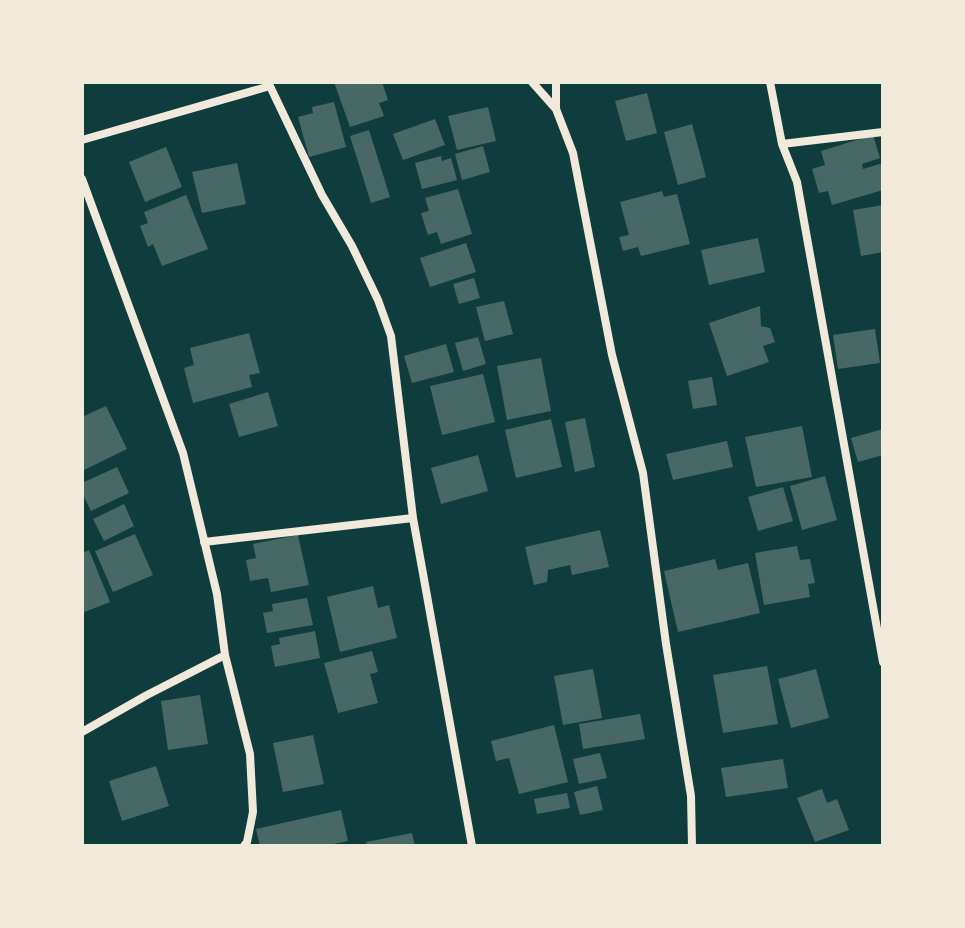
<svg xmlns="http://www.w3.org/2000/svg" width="965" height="928" viewBox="0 0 965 928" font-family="Montserrat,sans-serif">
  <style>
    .building { fill: #486865 }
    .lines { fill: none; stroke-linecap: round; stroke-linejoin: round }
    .minor { stroke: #f1e9da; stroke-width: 8 }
  </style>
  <rect width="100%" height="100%" fill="#0f3d3e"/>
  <!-- building -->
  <path class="building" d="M334 82H382L388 100 379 103 384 116 350 127Z
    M647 93 657 133 626 141 615 101Z
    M334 102 346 147 309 157 298 117 313 113 312 107Z
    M488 107 496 141 457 150 448 116Z
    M435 119 445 145 403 160 393 134Z
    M692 124 706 177 678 185 664 132Z
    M369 130 390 197 371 203 350 136Z
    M873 135 880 158 862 164 863 169 883 163V190L832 205 828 191 819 193 812 169 825 165 821 151Z
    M483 146 490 172 462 180 455 154Z
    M166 147 182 187 145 202 129 162Z
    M441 156 442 161 451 158 457 180 422 189 415 163Z
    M237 163 246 204 202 213 192 172Z
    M458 189 472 234 441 244 437 232 428 235 421 213 429 211 425 198Z
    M662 191 664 197 677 194 690 244 641 256 638 247 623 251 619 237 629 235 620 202Z
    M186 195 208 249 162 266 153 244 148 247 140 226 148 223 144 212Z
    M883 205V252L861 256 853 210Z
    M758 238 765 272 709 285 701 250Z
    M466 243 476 272 430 287 420 258Z
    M474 278 480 298 459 304 453 284Z
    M504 301 513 334 485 341 476 307Z
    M760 306 761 326 770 328 775 342 763 346 769 362 727 376 709 323Z
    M875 329 880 363 838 369 833 335Z
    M249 333 260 373 249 375 252 387 193 403 184 368 194 365 190 348Z
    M478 337 486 364 463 371 455 343Z
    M446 344 454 372 412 383 404 356Z
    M541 358 551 411 507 420 497 366Z
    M483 374 495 422 442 435 430 386Z
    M712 377 717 405 693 409 688 381Z
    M268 392 278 426 239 437 229 404Z
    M106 406 127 449 82 471V417Z
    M585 418 595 467 575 472 565 422Z
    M551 419 562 467 516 478 505 430Z
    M802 426 812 477 756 487 745 437Z
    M883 429V455L858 462 851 438Z
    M727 441 733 467 673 480 666 454Z
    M478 455 488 491 441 504 431 468Z
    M117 467 129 493 91 511 82 493V483Z
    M825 476 837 520 802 530 790 486Z
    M783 487 793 521 758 531 748 497Z
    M124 504 134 526 104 541 93 519Z
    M600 530 609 567 572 575 570 565 548 570 547 582 534 585 525 547Z
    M135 534 153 575 113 592 95 551Z
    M298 535 309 585 271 592 268 578 250 581 246 560 256 558 253 544Z
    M797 546 800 560 810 559 815 583 808 584 810 597 764 605 755 553Z
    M89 550 110 602 82 613V553Z
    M715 559 718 570 748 563 760 613 678 632 664 571Z
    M373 586 378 608 389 605 397 638 340 652 327 597Z
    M307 598 313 625 267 633 263 613 273 611 272 604Z
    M315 631 320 658 275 667 271 646 280 644 279 638Z
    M372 651 378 672 370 674 378 703 338 713 324 663Z
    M767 666 778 724 723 733 713 675Z
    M593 669 602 718 563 725 554 676Z
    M816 669 829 718 791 728 778 679Z
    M200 695 208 744 168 750 161 701Z
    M640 714 645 739 583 749 579 724Z
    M554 725 568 782 519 794 509 758 496 761 491 741Z
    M313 735 324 784 283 792 273 743Z
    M600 753 607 778 579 784 573 759Z
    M783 759 788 788 726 797 721 768Z
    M156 766 169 806 122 821 109 781Z
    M597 786 603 810 580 815 574 792Z
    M822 789 827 803 837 799 849 830 815 842 797 798Z
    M567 793 570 808 537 814 534 799Z
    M341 810 348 841 324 846H260L256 829Z
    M412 833 415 846H367L366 842Z"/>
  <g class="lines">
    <!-- minor -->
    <path class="minor" d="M268 82 322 195 352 246 378 300 391 336 413 518 472 846
      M532 82 556 109 573 153 612 355 643 473 666 644 691 796 692 846
      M556 82V108
      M770 82 782 144 797 182 883 662
      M82 140 270 86
      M782 144 883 132
      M82 179 183 453 217 594 225 655 250 754 253 812 247 842 244 846
      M204 542 413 518
      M82 732 147 695 225 655"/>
  </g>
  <!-- border -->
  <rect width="965" height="928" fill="none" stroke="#f1e9da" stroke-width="168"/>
</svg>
